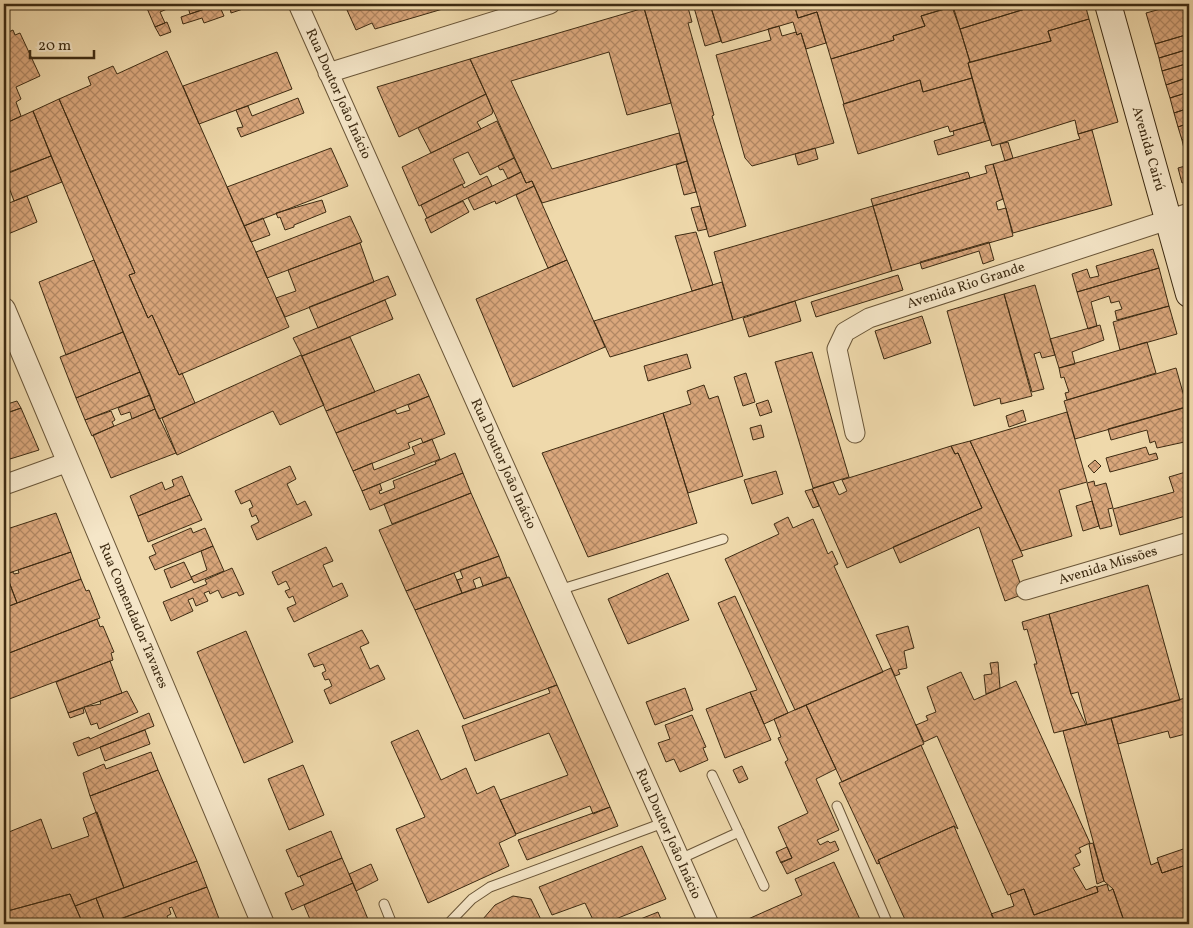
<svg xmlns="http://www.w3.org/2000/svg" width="1193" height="928" viewBox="0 0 1193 928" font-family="Vollkorn,serif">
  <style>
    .building { fill: url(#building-cross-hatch); stroke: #3d2b12 }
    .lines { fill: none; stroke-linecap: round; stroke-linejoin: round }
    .service-casing { stroke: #6a5638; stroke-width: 11 }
    .minor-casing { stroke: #6a5638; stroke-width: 21 }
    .tertiary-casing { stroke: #6a5638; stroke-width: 24 }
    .secondary-casing { stroke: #3d2b12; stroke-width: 28 }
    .service { stroke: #f5e6c8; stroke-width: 9 }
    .minor { stroke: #f5e6c8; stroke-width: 19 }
    .tertiary { stroke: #f5e6c8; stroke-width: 22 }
    .secondary { stroke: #f5e6c8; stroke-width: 26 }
    .labels { text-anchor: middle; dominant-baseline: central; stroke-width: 4.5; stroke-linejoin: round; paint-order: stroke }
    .street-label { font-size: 14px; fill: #3d2b12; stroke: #f5e6c8 }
  </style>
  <defs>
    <pattern id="building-cross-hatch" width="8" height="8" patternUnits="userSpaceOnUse" patternTransform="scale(1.25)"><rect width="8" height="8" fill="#daa77c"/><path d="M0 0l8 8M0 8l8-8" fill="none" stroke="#b28864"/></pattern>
  </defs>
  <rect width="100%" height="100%" fill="#efd9ab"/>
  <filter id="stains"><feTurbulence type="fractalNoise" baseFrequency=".004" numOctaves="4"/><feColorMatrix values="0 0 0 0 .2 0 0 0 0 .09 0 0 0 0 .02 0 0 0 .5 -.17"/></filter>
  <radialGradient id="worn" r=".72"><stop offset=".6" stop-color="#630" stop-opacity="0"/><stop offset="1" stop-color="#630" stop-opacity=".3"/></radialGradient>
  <!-- building -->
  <path class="building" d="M151 4H165L167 9 160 12 165 23 155 27 146 6Z
    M187 4H219L190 14Z
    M219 4 255 5 231 13 230 8 226 9 225 5 220 7 224 16 204 23 202 18 183 24 181 17Z
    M362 4H444L446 8 375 29 372 23 356 30 347 10Z
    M657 4H687L692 22 688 23 714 115 712 116 746 226 709 237 644 8Z
    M693 4H710L721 41 705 46Z
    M710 4H794L798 18 817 12 826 43 806 49 801 33 797 35 793 22 722 43Z
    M794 4H951L952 7 921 16 925 26 893 36 894 40 831 59 817 12 798 18Z
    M951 4H1038V5L960 29Z
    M1038 4H1085L1089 19 1048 31 1051 41 970 62 960 29 1038 5Z
    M1179 4H1189V34L1155 44 1146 13Z
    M953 6 970 62 968 63 972 78 923 92 920 80 844 104 831 59 894 40 893 36 925 26 921 16Z
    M644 8 671 103 627 115 609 52 511 81 552 169 679 133 687 161 542 203 532 181 526 183 470 59Z
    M1089 19 1118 122 1078 134 1075 120 992 146 968 63 1051 41 1048 31Z
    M167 22 171 32 160 36 155 27Z
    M779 26 782 36 796 32 797 35 801 33 834 143 752 166 745 158 716 55 771 40 768 29Z
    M13 30 15 35 20 33 40 76 16 87 21 99 16 102 21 116 4 124V34Z
    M1189 34V49L1159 58 1155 44Z
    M1189 49V63L1162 71 1159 58Z
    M167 51 289 327 179 375 152 315 148 318 129 275 135 273 59 99 91 85 88 77 113 66 117 74Z
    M277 52 292 89 199 124 183 86Z
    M470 59 486 94 399 137 377 87Z
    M1189 63V77L1166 85 1162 71Z
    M1189 77V92L1170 98 1166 85Z
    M972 78 984 122 950 132 948 126 858 154 843 104 920 80 923 92Z
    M1189 92V108L1174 113 1170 98Z
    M486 94 493 111 492 114 477 122 481 129 431 153 418 128Z
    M298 98 304 113 241 137 237 128 243 127 236 110 248 106 252 116Z
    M59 99 135 273 129 275 148 318 152 315 179 375 182 373 195 403 159 419 33 111Z
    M1189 108V123L1178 127 1174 113Z
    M33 111 51 156 4 175V124Z
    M497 121 514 158 480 175 468 152 459 156 453 159 465 183 419 206 402 167Z
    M984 122 990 140 938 155 934 141 954 135 953 131Z
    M1189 123V137L1182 140 1178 127Z
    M1092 130 1112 205 1013 233 993 164 1080 139 1078 134Z
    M1189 137V152L1185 153 1182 140Z
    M1008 142 1013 158 1005 161 1000 144Z
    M331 148 348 186 244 226 227 187Z
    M815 148 818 159 798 165 795 154Z
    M51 156 62 182 14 201 4 174Z
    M514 158 521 172 508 179 503 169 500 170 498 166Z
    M687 161 696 192 684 195 676 165Z
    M993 164 1003 199 996 202 998 210 1006 208 1013 236 892 271 873 206 987 173 985 166Z
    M1189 165V181L1182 183 1178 168Z
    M521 172 526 183 532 181 534 186 496 204 495 201 474 210 468 198Z
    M968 172 970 178 873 206 871 199Z
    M487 176 492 186 427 218 421 205 462 184 464 188Z
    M534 186 567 260 548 268 516 195Z
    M27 196 37 222 8 234 4 222V205Z
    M322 200 326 212 294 225V227L285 230 280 217 278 218 276 213Z
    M463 201 469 212 431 233 425 219Z
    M700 206 707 229 698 231 691 208Z
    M873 206 892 271 733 320 714 252Z
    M350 216 362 242 267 278 256 252Z
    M263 218 270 235 251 242 244 226Z
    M696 232 713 285 692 291 675 236Z
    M989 242 994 260 983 264 979 251 922 269 920 262Z
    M360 243 374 282 285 317 276 298 296 291 288 270Z
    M1153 249 1159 268 1077 292 1072 274 1087 269 1090 278 1099 276 1096 266Z
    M94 260 123 332 66 355 39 282Z
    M567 260 605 347 513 387 476 299Z
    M1159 268 1169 306 1117 320 1115 311 1122 309 1119 301 1111 303 1109 296 1091 302 1097 326 1088 329 1077 292Z
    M898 275 903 290 816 317 811 302Z
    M388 276 396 295 318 328 309 307Z
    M722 282 733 320 610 357 594 321Z
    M1035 285 1055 355 1042 358 1040 352 1034 354 1044 389 1032 392 1004 294Z
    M1004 294 1032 396 1001 404 1000 398 974 406 947 311Z
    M385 300 393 319 302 356 293 338Z
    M795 301 801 321 749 337 743 318Z
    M1169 306 1177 334 1120 350 1113 322Z
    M922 316 931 343 884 359 875 331Z
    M1100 325 1104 340 1072 352 1075 364 1059 368 1050 339Z
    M123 332 140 372 76 398 60 357Z
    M350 337 375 392 326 411 302 356Z
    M1147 342 1156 373 1067 400 1065 393 1069 392 1064 377 1061 378 1059 368Z
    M812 352 849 477 813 488 775 362Z
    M687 354 691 368 648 381 644 366Z
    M301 355 324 405 280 425 273 411 177 455 162 418Z
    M1176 368 1187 407 1075 439 1064 401Z
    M140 372 150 395 85 420 76 398Z
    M746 373 755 402 743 406 734 377Z
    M419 374 429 396 336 433 326 411Z
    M704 385 709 399 718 396 743 476 688 493 663 413 691 404 687 391Z
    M150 395 155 409 132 419 130 412 121 415 118 408Z
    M429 396 445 434 423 443 421 438 408 443 410 448 353 471 336 433 395 410 397 414 410 410 408 405Z
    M768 400 772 412 760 416 756 404Z
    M17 401 21 408 4 414V405Z
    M1189 406V441L1157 448 1155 441 1150 443 1147 430 1111 440 1108 429Z
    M21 408 39 450 10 459 4 440V414Z
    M155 409 176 453 111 478 93 435Z
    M1023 410 1026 421 1009 427 1006 416Z
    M111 411 115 420 112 422 114 426 92 436 85 420Z
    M1067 412 1087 482 1059 490 1072 536 1021 551 970 441Z
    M663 413 697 523 588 557 542 453Z
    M761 425 764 437 753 440 750 428Z
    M432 439 440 459 362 491 353 471 372 463 374 470 415 454 412 447Z
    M970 441 1023 556 1012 560 1024 594 1005 601 979 527 900 563 893 547 982 508 958 453 955 454 951 446Z
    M951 446 955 454 958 453 982 508 847 568 812 489 833 482 839 495 847 491 842 480Z
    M1146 447 1149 455 1156 453 1158 459 1110 472 1106 458Z
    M455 453 463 473 370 510 362 491 380 484 382 490 379 491 380 494 395 488 393 481 436 464 435 462Z
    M1095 460 1101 466 1094 473 1088 466Z
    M290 466 296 479 287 484 297 505 305 501 312 515 257 540 251 526 259 522 256 515 252 517 249 509 253 507 250 500 241 504 235 491Z
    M776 471 783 494 752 504 744 480Z
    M1189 471V515L1120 535 1113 509 1174 492 1169 477Z
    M463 473 471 493 392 524 384 504Z
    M182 476 190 495 138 516 130 496 162 482 165 490 174 486 172 480Z
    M1094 481 1095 486 1106 483 1113 508 1108 509 1112 526 1100 529 1087 483Z
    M812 489 819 506 813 508 805 491Z
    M471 493 499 556 406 591 379 530Z
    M190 495 202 520 148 542 138 516Z
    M1092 501 1099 526 1083 531 1076 506Z
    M56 513 71 552 6 574 4 568V530Z
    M788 517 793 528 813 519 828 554 832 551 838 564 834 566 883 672 795 710 725 559 779 534 774 524Z
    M191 528 193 533 205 528 213 546 155 570 149 557 156 554 152 545Z
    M213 546 224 571 194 583 191 577 207 570 201 551Z
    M326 547 333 561 323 565 333 587 342 583 348 596 294 622 287 608 296 604 293 596 289 598 285 591 290 589 286 581 278 585 272 572Z
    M71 552 81 579 17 603 6 574 13 572 14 574 19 573 18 570Z
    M499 556 507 577 483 586 480 577 473 580 476 588 462 593 457 580 463 578 460 570Z
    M184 562 192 579 171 588 164 570Z
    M4 568 17 603 4 608Z
    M232 568 244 594 239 596 237 592 222 598 218 590 210 594 209 591 204 593 208 601 196 606 193 598 188 600 193 611 171 621 163 602 207 584 205 580Z
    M454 573 462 593 415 610 406 591Z
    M668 573 689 620 628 644 608 599Z
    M509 577 557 685 464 719 415 610Z
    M81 579 86 591 89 590 100 618 4 655V608Z
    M1148 585 1180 700 1087 725 1078 692 1071 694 1049 614Z
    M735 596 788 713 764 724 750 692 757 690 718 603Z
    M1049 614 1071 694 1086 725 1054 733 1034 664H1037L1027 629 1024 630 1022 622Z
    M97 619 100 627 103 626 114 652 111 653 113 660 4 701V655Z
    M908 626 914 648 904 651 907 668 898 670 900 674 895 676 876 635Z
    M362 630 369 643 360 647 370 669 378 665 385 679 330 704 324 690 332 686 329 679 325 680 322 673 326 671 323 664 314 667 308 654Z
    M246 631 293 742 244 763 197 652Z
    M110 661 122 693 68 713 56 682Z
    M998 662 1000 688 986 694 984 675 992 674 990 663Z
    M891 668 924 744 842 782 806 705Z
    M961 672 974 700 1016 681 1090 843 1079 848 1081 852 1075 855 1080 865 1073 868 1086 890 1096 886 1098 892 1034 915 1024 889 1008 895 937 736 924 742 916 725 928 720 926 716 936 712 927 687Z
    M557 685 610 807 593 814 590 806 516 834 500 800 568 775 549 733 475 761 462 726 550 693 548 688Z
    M685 688 693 710 655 725 646 702Z
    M127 691 138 712 99 729 97 723 91 725 84 707 101 704 100 701Z
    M750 692 771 740 725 758 706 709Z
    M1189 697V733L1170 738 1168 731 1118 744 1111 718Z
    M806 705 836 769 816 779 839 830 817 840 820 845 828 841 830 843 835 841 839 850 787 874 781 862 792 858 778 827 808 813 785 762 788 760 778 738 781 737 774 719Z
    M83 708 84 713 70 718 68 713Z
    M149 713 154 726 78 756 73 743 89 737 90 739Z
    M692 715 706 747 703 748 708 760 680 772 674 759 666 762 658 743 670 739 665 725Z
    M1111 718 1151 865 1158 862 1162 873 1189 864V924H1125L1113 889 1104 881 1063 731Z
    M145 730 150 744 105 761 100 747Z
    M418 730 441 780 466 768 477 794 494 786 516 835 499 843 509 866 428 903 396 829 425 817 391 742Z
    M921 745 958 829 954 826 878 860 880 863 877 864 839 783Z
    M151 752 158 770 90 796 83 773 104 764 106 769Z
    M303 765 324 815 289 830 268 779Z
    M742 766 748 779 739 783 733 770Z
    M158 770 197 861 124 888 90 796Z
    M610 807 618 826 527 860 518 840Z
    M97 812 124 888 75 906 70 894 4 912V834L41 819 52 849 89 836 83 818Z
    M954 826 996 924H907L878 860Z
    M331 831 342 858 298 877 286 850Z
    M1093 843 1104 881 1097 884 1089 844Z
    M642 846 666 899 603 924H595L585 903 552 915 539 887Z
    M787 847 792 858 781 863 776 852Z
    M1189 847V864L1162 873 1157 858Z
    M342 858 353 883 292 910 285 893 304 885 300 876Z
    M197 861 207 887 106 924 96 898Z
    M834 862 862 924H737L802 895 795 879Z
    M371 864 378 880 356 891 349 874Z
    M353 883 370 924H312L304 905Z
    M1107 884 1109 891 1113 889 1125 924H996L991 914 1014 906 1010 894 1024 889 1034 915 1098 892 1097 887Z
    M207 887 221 924H179L172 907 169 908 171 914 167 916 170 924H120L118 920Z
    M70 894 83 924H4V912Z
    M513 896 531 899 543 924H485L483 919 495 905Z
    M96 898 106 924H83L75 906Z
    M658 912 663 924H628Z"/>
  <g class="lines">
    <defs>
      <path id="service" d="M559 590 723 539
        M712 775 764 886
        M837 806 888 924
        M680 859 739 832
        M384 904 392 924
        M448 924 472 899 490 887 663 823"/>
      <path id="minor" d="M298 4 709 924
        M328 73 550 4
        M855 433 837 349 845 332 869 318 1189 213
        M4 485 68 462
        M1026 590 1189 542"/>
      <path id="tertiary" d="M4 309 263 924"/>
      <path id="secondary" d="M1108 4 1189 294"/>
    </defs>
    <!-- service casing -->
    <use href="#service" class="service-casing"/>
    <!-- minor casing -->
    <use href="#minor" class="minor-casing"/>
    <!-- tertiary casing -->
    <use href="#tertiary" class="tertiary-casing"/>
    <!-- secondary casing -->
    <use href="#secondary" class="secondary-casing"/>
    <!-- service -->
    <use href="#service" class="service"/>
    <!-- minor -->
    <use href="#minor" class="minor"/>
    <!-- tertiary -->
    <use href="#tertiary" class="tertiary"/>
    <!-- secondary -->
    <use href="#secondary" class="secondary"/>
  </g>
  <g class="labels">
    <!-- street labels -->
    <g class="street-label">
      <text transform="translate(338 94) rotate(66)">Rua Doutor João Inácio</text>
      <text transform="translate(1148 149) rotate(74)">Avenida Cairú</text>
      <text transform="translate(966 286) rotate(-18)">Avenida Rio Grande</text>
      <text transform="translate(503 464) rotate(66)">Rua Doutor João Inácio</text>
      <text transform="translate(1108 566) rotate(-17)">Avenida Missões</text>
      <text transform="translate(133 616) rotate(67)">Rua Comendador Tavares</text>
      <text transform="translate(668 834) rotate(66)">Rua Doutor João Inácio</text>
    </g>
  </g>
  <!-- margin -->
  <rect width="1193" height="928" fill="none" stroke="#efd9ab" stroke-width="20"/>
  <rect x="5" y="5" width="1183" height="918" fill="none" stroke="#3d2b12" stroke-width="2.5"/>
  <rect x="10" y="10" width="1173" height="908" fill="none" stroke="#3d2b12"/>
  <!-- scale -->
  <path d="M30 50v8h64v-8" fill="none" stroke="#3d2b12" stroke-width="2.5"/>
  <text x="38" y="50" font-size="15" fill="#3d2b12" stroke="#f5e6c8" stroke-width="4" paint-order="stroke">20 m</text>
  <rect width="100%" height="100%" filter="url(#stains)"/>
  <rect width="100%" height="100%" fill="url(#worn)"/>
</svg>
